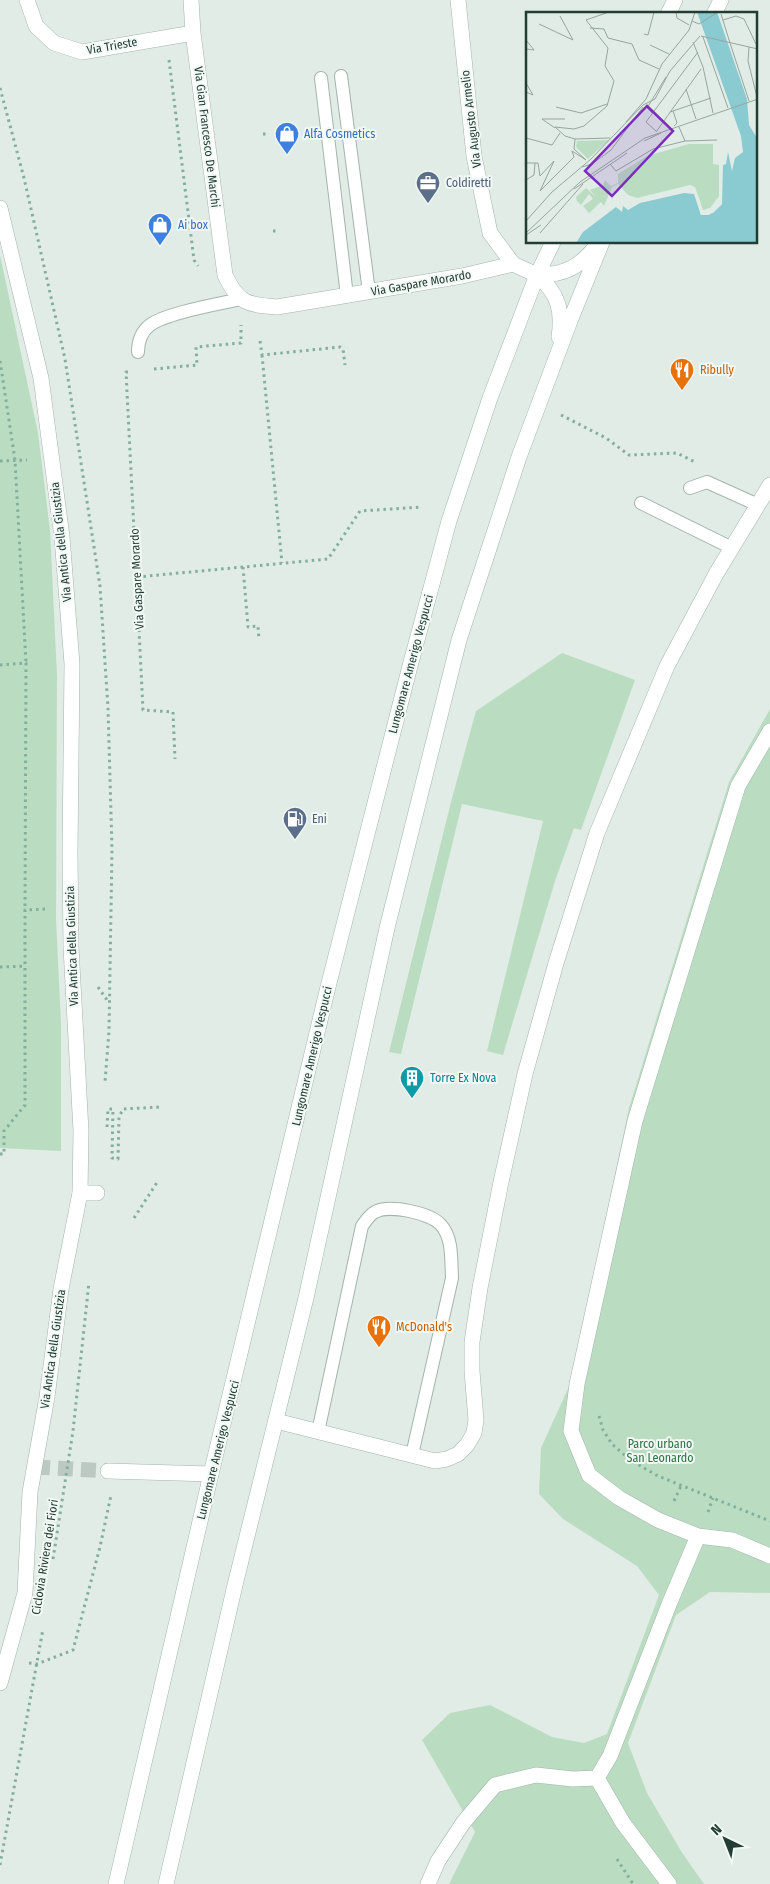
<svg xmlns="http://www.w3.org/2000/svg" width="770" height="1884" viewBox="0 0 770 1884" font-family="'Fira Sans Condensed',sans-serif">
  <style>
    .green { fill: #baddc1 }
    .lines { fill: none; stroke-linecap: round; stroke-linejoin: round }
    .minor-tunnel { stroke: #bbc9c2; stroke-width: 15; stroke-dasharray: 15 8; stroke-linecap: butt }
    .service-casing { stroke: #a4b4ad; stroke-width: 14 }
    .pedestrian-casing { stroke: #a4b4ad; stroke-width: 16 }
    .minor-casing { stroke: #a4b4ad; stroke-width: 16 }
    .secondary-casing { stroke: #a0b7ae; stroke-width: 16 }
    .path { stroke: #82af9e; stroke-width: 3; stroke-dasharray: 2.5 4; stroke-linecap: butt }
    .service { stroke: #fff; stroke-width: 12 }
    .pedestrian { stroke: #fff; stroke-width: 15 }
    .minor { stroke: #fff; stroke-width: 15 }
    .secondary { stroke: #fff; stroke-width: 15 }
    .labels { text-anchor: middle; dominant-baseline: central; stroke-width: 4; stroke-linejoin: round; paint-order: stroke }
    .street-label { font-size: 12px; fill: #223d33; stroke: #f2f8f5 }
    .shop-label { font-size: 12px; fill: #366cbe; stroke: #f2f8f5; text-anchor: start }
    .service-label { font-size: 12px; fill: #4e5e75; stroke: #f2f8f5; text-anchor: start }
    .food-label { font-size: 12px; fill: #c56008; stroke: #f2f8f5; text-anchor: start }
    .culture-label { font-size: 12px; fill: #0d838f; stroke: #f2f8f5; text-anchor: start }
    .park-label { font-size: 12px; fill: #2c7343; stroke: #f2f8f5 }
    .inset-road { fill: none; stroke: #95a69e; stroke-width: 1 }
    .view { fill: #7b2cbf; fill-opacity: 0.15; stroke: #7b2cbf; stroke-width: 2.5 }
    .inset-edge { fill: none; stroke: #223d33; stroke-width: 2.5 }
  </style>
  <rect width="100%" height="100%" fill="#e1ece6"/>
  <!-- green -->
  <path class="green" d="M0 255 38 433 50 530 57 675 56 919 61 1024V1151L0 1148Z
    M562 653 635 680 581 830 574 828 555 881 503 1055 487 1051 543 821 462 804 401 1054 389 1052 451 802 476 711Z
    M770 709V1593L710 1592 676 1615 628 1743 647 1793 681 1851 704 1884H449L475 1832 422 1740 450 1713 490 1705 552 1737 584 1743 607 1734 659 1595 637 1566 563 1519 539 1494 541 1448 571 1382 629 1108 729 782Z"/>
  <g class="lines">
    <!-- minor-tunnel -->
    <path class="minor-tunnel" d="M35 1467 108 1471"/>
    <defs>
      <path id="service" d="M341 76 369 292
        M321 78 347 296
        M138 352C138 341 141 332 150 325 166 313 219 304 241 299
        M690 488 707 482 758 505
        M641 503 732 548
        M318 1432 362 1226C366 1221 369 1215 375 1212 389 1204 431 1213 441 1225 453 1238 451 1261 452 1278L412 1455"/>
      <path id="pedestrian" d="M770 731 738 786 635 1121 577 1384 571 1431 589 1475 619 1498 658 1520 698 1536 732 1540 770 1556
        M80 1193H97
        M597 1778 623 1823 669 1884
        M428 1884 438 1861 463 1823 495 1785 536 1775 573 1779 597 1778 610 1756 670 1602 698 1536"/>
      <path id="minor" d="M27 0 36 26 54 43 82 52 193 33
        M191 0 193 33 225 275C238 303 247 305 277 307L462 276 513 264
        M458 0 474 156 490 233 513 264 537 275
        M0 208 41 378 62 537 72 664 70 854 71 947 81 1131 80 1193 61 1289 47 1397 30 1492 25 1593 0 1683
        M276 1421 435 1461 447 1459 458 1454 467 1445 474 1433 476 1420 472 1371V1342L480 1288 501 1182 525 1074 556 963 597 833 667 666 716 574 770 485
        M108 1471 211 1474"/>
      <path id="secondary" d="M668 14 675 0
        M714 14 721 0
        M537 275C558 293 563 310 559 337
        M537 275C565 275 580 267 597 245
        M116 1884 211 1474 328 987 410 666 449 521 490 398 537 275 553 242
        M166 1884 235 1585 306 1298 387 928 459 640 519 457 570 321 602 242"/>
    </defs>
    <!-- service casing -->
    <use href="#service" class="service-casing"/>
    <!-- pedestrian casing -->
    <use href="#pedestrian" class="pedestrian-casing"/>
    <!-- minor casing -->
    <use href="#minor" class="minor-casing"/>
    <!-- secondary casing -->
    <use href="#secondary" class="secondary-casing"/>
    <!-- path -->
    <path class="path" d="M169 60 194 260 198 266
      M0 88 24 178 65 359 100 586 108 708 112 849 109 1031 105 1082
      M263 134H267
      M273 231H278
      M260 341 262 355 340 347 343 349 345 365
      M262 355 282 563
      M0 361 15 460 26 663
      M154 369 197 365 196 347 241 343V325
      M128 372H126L143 710 173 712 175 759
      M561 415 606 438 629 455 677 453 695 462
      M0 461 27 460
      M243 567 248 627 258 626 259 640
      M137 577 328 559 360 511 422 507
      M0 665 26 663 25 910
      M0 967 26 966
      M98 987 109 1003
      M107 1127 108 1109H113L112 1158 118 1159 119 1117 123 1109 161 1107
      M0 1154H4V1131L25 1105V910L47 909
      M134 1218 158 1181
      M599 1416 603 1430 612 1444 630 1460 658 1476 770 1521
      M674 1501 681 1486
      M708 1512 713 1498
      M53 1559 73 1431 89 1282
      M29 1663 37 1664 73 1650 100 1547 111 1495
      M617 1859 633 1884
      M0 1865 43 1629"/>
    <!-- service -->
    <use href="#service" class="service"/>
    <!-- pedestrian -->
    <use href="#pedestrian" class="pedestrian"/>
    <!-- minor -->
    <use href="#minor" class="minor"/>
    <!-- secondary -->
    <use href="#secondary" class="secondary"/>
  </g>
  <!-- icons -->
  <defs>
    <symbol id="shop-pin" viewBox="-11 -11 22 30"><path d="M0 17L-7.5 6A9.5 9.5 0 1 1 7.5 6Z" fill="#3f7fe0" stroke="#f2f8f5"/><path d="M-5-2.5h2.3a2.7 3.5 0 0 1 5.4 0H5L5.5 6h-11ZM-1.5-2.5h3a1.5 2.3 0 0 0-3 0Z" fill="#fff"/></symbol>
    <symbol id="office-pin" viewBox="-11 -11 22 30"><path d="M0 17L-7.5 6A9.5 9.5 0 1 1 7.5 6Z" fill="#5c6f8a" stroke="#f2f8f5"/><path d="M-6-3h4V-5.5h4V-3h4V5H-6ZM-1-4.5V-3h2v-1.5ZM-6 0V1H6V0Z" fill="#fff"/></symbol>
    <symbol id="restaurant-pin" viewBox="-11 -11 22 30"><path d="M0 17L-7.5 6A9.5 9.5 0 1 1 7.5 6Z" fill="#e8710a" stroke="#f2f8f5"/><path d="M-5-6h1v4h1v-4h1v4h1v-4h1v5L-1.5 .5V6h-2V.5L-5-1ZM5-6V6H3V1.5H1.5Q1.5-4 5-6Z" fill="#fff"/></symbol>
    <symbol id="fuel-pin" viewBox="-11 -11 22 30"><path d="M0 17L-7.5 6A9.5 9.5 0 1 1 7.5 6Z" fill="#5c6f8a" stroke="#f2f8f5"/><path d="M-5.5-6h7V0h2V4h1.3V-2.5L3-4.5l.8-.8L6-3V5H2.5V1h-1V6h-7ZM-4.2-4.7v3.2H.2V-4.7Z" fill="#fff"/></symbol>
    <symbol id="building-pin" viewBox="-11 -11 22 30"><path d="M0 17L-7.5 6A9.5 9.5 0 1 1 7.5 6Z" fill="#0f9aa8" stroke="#f2f8f5"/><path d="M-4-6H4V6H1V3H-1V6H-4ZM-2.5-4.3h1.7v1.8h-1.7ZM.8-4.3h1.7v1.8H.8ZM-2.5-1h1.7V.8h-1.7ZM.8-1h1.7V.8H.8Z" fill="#fff"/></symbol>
  </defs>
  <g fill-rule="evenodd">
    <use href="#shop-pin" x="273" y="120" width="28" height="38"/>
    <use href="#office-pin" x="414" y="169" width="28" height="38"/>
    <use href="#shop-pin" x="146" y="211" width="28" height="38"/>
    <use href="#restaurant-pin" x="668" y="356" width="28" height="38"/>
    <use href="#fuel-pin" x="281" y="805" width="28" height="38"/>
    <use href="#building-pin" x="398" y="1064" width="28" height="38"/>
    <use href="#restaurant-pin" x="365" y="1313" width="28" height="38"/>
  </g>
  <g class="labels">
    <!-- street labels -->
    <g class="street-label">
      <text transform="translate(112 46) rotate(-10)">Via Trieste</text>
      <text transform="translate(471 119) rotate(-97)">Via Augusto Armelio</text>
      <text transform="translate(207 137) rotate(83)">Via Gian Francesco De Marchi</text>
      <text transform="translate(421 283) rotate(-10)">Via Gaspare Morardo</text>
      <text transform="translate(61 542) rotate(-96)">Via Antica della Giustizia</text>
      <text transform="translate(137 579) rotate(-93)">Via Gaspare Morardo</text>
      <text transform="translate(411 664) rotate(-75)">Lungomare Amerigo Vespucci</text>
      <text transform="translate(72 946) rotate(-92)">Via Antica della Giustizia</text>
      <text transform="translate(312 1056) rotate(-77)">Lungomare Amerigo Vespucci</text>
      <text transform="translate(53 1349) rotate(-82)">Via Antica della Giustizia</text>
      <text transform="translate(218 1450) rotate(-76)">Lungomare Amerigo Vespucci</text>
      <text transform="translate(45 1557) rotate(-81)">Ciclovia Riviera dei Fiori</text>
    </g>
    <!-- shop labels -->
    <g class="shop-label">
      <text x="304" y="134">Alfa Cosmetics</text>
      <text x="178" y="225">Ai box</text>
    </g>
    <!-- service labels -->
    <g class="service-label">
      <text x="446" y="183">Coldiretti</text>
      <text x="312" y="819">Eni</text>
    </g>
    <!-- food labels -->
    <g class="food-label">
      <text x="700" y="370">Ribully</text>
      <text x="396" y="1327">McDonald's</text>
    </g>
    <!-- culture labels -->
    <g class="culture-label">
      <text x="430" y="1078">Torre Ex Nova</text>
    </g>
    <!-- park labels -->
    <g class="park-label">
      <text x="660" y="1444">Parco urbano<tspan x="660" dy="14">San Leonardo</tspan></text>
    </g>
  </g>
  <!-- overview -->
  <g transform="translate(526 12)">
    <rect width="231" height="231" fill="#e1ece6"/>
    <path d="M83 128 62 147 50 135 51 129ZM163 132H187V152L193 153V184L184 196 177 198 169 175 164 173 111 186 102 183 92 172 86 175 78 194 75 190 63 201 57 194 67 187 63 182 55 193 51 189 50 185 60 176 70 185 64 178 77 173 79 168 85 174 92 171V162L121 144Z" fill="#baddc1"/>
    <path d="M171 0H191L221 87 223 113 231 126V231H50L57 220 90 195 96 200 97 194 102 198 114 191 158 181 168 182 175 203H183L196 192 197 153 200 152 202 140 206 159 209 146 217 140 215 124Z" fill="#8acbd1"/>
    <path d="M194 153 196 192 187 201 175 203 168 179 174 188 176 201 189 196 194 188Z" fill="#e1ece6"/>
    <path class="inset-road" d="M83 0 60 8 82 36 79 54 88 69 81 94 58 114 48 117 29 115 39 124 49 127 84 126M150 0 151 6 163 13M195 2 204 31M197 8 210 4 218 7 230 32M166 9 173 12 192 0M13 12 47 28 34 4M64 16 78 17 82 26 106 32 113 48 133 57M118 22 122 23 128 0M175 24 232 37M177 25 202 96M0 28 8 38 0 37M167 30 177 55 187 101M204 31 223 89M124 33 143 42M223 35 222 49 231 85M0 71 7 83 0 80M160 77 170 107M30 95 55 101 81 92M147 99 151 111 148 114M144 100 185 86M126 101 121 96 140 65M100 110 120 87 136 52 163 18 169 0M153 115 159 129M29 116 16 107H39M130 119 120 110 172 40M130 120 175 57M0 126 26 133 34 121M49 127 48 137 60 148M118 129 135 121M0 151H12L14 164 28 149 14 179 48 145 46 139 60 148M84 152 90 159 127 137 159 129 191 128M56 155 66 152 85 138 117 95M0 168 8 163 9 151M48 177 101 141M0 209 26 180 65 147 117 93 129 87 144 59 174 24M0 221 54 170 119 126 232 87M14 221 57 172M0 223 15 213"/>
    <path class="view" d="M121 94 147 119 86 184 59 159Z"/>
    <rect width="231" height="231" class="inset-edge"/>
  </g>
  <!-- north arrow -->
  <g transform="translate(725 1839) rotate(317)" stroke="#f2f8f5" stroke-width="4" paint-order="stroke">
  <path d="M0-4L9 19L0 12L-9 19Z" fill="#223d33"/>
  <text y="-8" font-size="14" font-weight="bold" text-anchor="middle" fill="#223d33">N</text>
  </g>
</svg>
